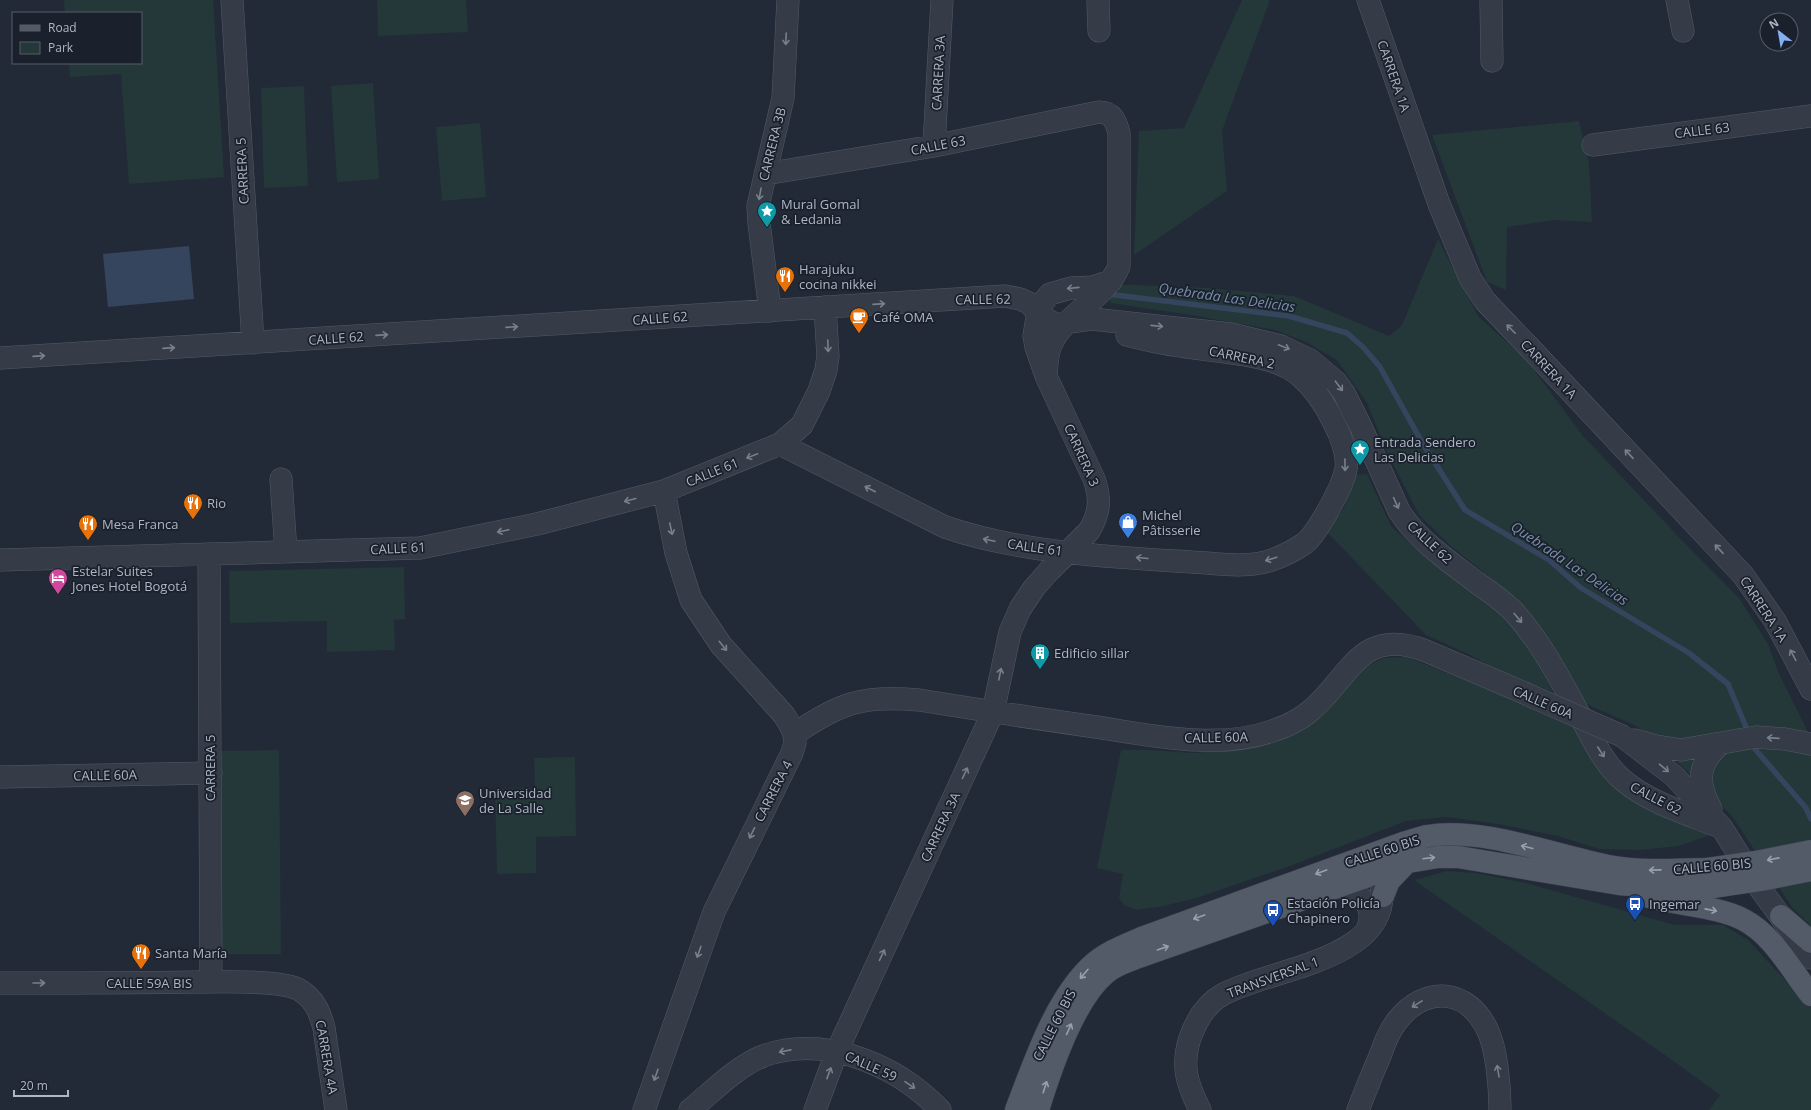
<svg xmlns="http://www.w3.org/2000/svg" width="1811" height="1110" viewBox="0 0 1811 1110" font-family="'Open Sans',sans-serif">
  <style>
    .green { fill: #243739 }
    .water { fill: #36455e }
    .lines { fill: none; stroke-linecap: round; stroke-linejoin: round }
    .stream { stroke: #36455e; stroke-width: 5.5 }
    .minor-casing { stroke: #525a65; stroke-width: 23 }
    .major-casing { stroke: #3e4551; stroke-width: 23 }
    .minor { stroke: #353c48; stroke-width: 22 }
    .major { stroke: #535b68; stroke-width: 22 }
    .minor-bridge-casing { stroke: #525a65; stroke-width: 23; stroke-linecap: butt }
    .major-bridge-casing { stroke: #3e4551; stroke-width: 23; stroke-linecap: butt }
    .minor-bridge { stroke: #353c48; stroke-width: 22 }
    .major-bridge { stroke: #535b68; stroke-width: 22 }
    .oneway { stroke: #78808c }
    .oneway2 { stroke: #98a0ad }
    .labels { text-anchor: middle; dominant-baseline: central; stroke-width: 3.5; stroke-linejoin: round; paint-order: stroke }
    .street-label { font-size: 13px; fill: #afb7c4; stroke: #1a212c }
    .poi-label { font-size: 13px; fill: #afb7c4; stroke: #1a212c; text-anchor: start }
    .water-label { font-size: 14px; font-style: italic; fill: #798eab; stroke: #1a212c }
  </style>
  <rect width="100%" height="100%" fill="#222a37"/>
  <!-- green -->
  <path class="green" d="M64 0H213L224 177 129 184 121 74 70 77 69 63H141V13H65Z
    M377 0H466L468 32 378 36Z
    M1242 0H1270L1222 131 1227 191 1134 255 1139 131 1184 128Z
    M373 83 379 179 337 182 331 86Z
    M304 86 308 186 264 188 261 88Z
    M1579 121 1589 163 1592 222 1555 220 1507 227 1506 290 1487 282 1432 135Z
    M480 123 486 197 442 201 436 127Z
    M1438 239 1478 316 1525 358 1583 436 1695 554 1739 598 1768 644 1779 674 1811 738V926L1792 907 1732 816 1685 769 1638 727 1584 703 1532 620 1491 578 1452 547 1419 515 1386 450 1367 403 1337 360 1306 342 1275 330 1191 315 1110 303 1111 284 1208 288 1294 296 1389 336 1402 325Z
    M1367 474 1391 526 1427 559 1503 613 1534 655 1553 692 1504 674 1470 655 1426 635 1326 531 1344 508 1353 475Z
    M404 567 405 619 394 620 395 650 327 652V621L230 623 229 571Z
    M1407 657 1573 723 1597 761 1713 834 1679 846 1640 850 1599 849 1558 836 1498 824 1447 817 1406 821 1290 866 1196 898 1164 906 1136 910 1124 905 1119 898 1123 874 1097 868 1121 750H1149L1193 753 1242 749 1277 741 1302 730 1360 670 1383 658Z
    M279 750 281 954H221L219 751Z
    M575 757 576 836 536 837V873L497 874 495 789 535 788 534 758Z
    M1447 871 1475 873 1526 883 1675 925H1723L1748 940 1811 1008V1110H1709L1720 1095 1672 1060 1414 880Z"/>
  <!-- water -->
  <path class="water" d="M189 246 194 299 108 307 103 254Z"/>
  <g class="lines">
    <!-- stream -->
    <path class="stream" d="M1107 294 1289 316 1347 333 1363 347 1380 367 1423 444 1465 510 1549 560 1581 588 1689 653 1728 684 1749 734
      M1752 742 1755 749 1806 808 1811 819"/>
    <defs>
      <path id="minor" d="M232 0 253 343
        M1098 0 1099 31
        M1368 0 1439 204 1470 278 1485 301 1529 347 1743 575 1775 621 1811 689
        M1491 0 1492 61
        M1677 0 1683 31
        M1593 145 1811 116
        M934 146 942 0
        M765 174 934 146 1099 112C1113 112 1116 122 1119 133V266C1106 299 1065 313 1051 345 1047 354 1047 365 1046 375
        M770 311 759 223 758 206 783 98 788 0
        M0 358 1005 296 1020 299 1029 303 1042 317 1055 324 1092 319 1231 334 1281 346 1310 360 1336 382 1344 393 1361 427 1399 511C1417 540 1449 561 1476 582 1489 591 1503 601 1514 612 1541 642 1560 679 1579 714 1592 737 1603 764 1624 781 1650 803 1691 815 1722 828
        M780 444 945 527C1021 553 1111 557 1191 562 1216 563 1247 569 1272 560 1283 556 1295 550 1305 543 1317 533 1333 502 1340 487 1342 482 1345 475 1346 469 1348 455 1341 436 1334 423 1326 406 1314 388 1299 375 1272 352 1210 352 1174 345 1159 343 1143 339 1127 335
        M281 479 286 552
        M209 554 211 982
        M0 560 420 548 537 524 664 491 780 444 802 425 819 391 826 370 828 356 825 307
        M794 734C842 703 860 695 919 700 975 709 1032 718 1089 726 1146 734 1215 751 1272 731 1285 727 1298 721 1309 712 1350 679 1359 625 1426 651L1522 692
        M1622 736 1674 776 1722 828 1759 887 1811 958
        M1635 740 1656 746 1681 750 1756 737 1785 739 1811 744
        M0 777 211 773
        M1711 809C1696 782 1698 763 1721 743
        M1339 886C1360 894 1378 905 1367 930
        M0 983C66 983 132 983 198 982 220 982 280 980 298 989 314 998 320 1012 324 1028L336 1110
        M644 1110 714 912 792 753 795 743 794 734 790 725 784 715 721 645 691 600 676 553 664 491
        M690 1110C712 1092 736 1067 763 1056 825 1034 897 1065 940 1110
        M815 1110 837 1051 993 712 1010 632 1020 609 1034 588 1049 571 1089 531C1100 513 1101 499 1094 479L1046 376 1036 347 1034 336 1038 312 1043 302 1050 294 1071 288 1093 287 1111 281
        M1200 1110C1187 1084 1181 1066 1190 1038 1196 1021 1206 1004 1222 995 1271 967 1400 961 1380 877
        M1358 1110C1365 1092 1372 1074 1380 1056 1384 1044 1389 1031 1397 1021 1425 985 1467 988 1487 1029 1497 1049 1500 1088 1500 1110"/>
      <path id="major" d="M1383 896 1389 881 1407 862
        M1646 896C1676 905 1719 906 1744 920 1773 935 1791 970 1811 995
        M1781 916 1811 942
        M1016 1110C1034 1063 1054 1002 1090 967 1104 953 1125 945 1144 937L1403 843C1411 841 1419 838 1427 836 1483 827 1553 855 1608 866 1641 872 1675 870 1708 869
        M1038 1110C1050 1071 1074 999 1106 973 1115 965 1128 961 1139 957L1408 862 1438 857H1458L1619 884 1658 887H1713"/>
    </defs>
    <!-- minor casing -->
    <use href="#minor" class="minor-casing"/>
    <!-- major casing -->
    <use href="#major" class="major-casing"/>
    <!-- minor -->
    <use href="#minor" class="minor"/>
    <!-- major -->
    <use href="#major" class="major"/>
    <defs>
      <path id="minor-bridge" d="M1522 692 1622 736"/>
      <path id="major-bridge" d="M1708 869 1756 862 1811 851
        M1713 887 1766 879 1811 870"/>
    </defs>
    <!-- minor-bridge casing -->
    <use href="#minor-bridge" class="minor-bridge-casing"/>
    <!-- major-bridge casing -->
    <use href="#major-bridge" class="major-bridge-casing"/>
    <!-- minor-bridge -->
    <use href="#minor-bridge" class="minor-bridge"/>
    <!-- major-bridge -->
    <use href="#major-bridge" class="major-bridge"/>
  </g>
  <!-- one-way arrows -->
  <defs><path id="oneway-shaft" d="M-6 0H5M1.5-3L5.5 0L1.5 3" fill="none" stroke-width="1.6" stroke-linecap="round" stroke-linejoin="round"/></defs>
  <g class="oneway">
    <use href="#oneway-shaft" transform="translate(786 39) rotate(92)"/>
    <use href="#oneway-shaft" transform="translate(760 194) rotate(100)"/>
    <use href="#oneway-shaft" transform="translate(1073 288) rotate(174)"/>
    <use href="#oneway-shaft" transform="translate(879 304) rotate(-4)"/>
    <use href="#oneway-shaft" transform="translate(1157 326) rotate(6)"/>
    <use href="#oneway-shaft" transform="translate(512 327) rotate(-4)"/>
    <use href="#oneway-shaft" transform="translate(1511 329) rotate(-135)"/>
    <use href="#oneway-shaft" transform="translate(382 335) rotate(-4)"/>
    <use href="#oneway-shaft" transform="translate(828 346) rotate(88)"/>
    <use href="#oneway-shaft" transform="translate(1284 347) rotate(22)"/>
    <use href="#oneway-shaft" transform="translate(169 348) rotate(-4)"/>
    <use href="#oneway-shaft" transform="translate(39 356) rotate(-4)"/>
    <use href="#oneway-shaft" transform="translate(1339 386) rotate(53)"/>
    <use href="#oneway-shaft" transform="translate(1629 454) rotate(-133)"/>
    <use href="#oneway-shaft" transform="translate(752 456) rotate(158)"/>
    <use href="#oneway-shaft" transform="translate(1345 465) rotate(89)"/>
    <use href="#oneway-shaft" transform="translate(870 489) rotate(-153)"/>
    <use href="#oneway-shaft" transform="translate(630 500) rotate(165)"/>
    <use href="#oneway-shaft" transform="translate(1396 503) rotate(66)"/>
    <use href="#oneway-shaft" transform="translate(671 529) rotate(78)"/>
    <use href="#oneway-shaft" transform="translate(503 531) rotate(168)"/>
    <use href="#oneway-shaft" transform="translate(989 540) rotate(-168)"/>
    <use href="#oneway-shaft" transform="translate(1719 549) rotate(-133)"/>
    <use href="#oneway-shaft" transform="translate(1142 558) rotate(-175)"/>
    <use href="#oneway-shaft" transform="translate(1271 559) rotate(162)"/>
    <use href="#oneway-shaft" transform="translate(1518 618) rotate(50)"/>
    <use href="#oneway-shaft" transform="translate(723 646) rotate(51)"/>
    <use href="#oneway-shaft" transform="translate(1793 655) rotate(-118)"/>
    <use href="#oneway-shaft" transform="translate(1000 674) rotate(-79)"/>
    <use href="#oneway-shaft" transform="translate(1773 738) rotate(-176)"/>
    <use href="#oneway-shaft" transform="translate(1601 752) rotate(57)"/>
    <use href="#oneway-shaft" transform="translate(1664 768) rotate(40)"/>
    <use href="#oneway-shaft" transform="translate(965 773) rotate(-65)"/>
    <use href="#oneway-shaft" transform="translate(752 833) rotate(116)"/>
    <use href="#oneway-shaft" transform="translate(699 952) rotate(109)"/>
    <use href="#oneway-shaft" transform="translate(882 955) rotate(-65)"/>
    <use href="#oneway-shaft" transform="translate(39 983)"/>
    <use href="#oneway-shaft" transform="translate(1417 1004) rotate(148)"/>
    <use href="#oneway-shaft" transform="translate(785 1051) rotate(169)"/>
    <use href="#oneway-shaft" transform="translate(1498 1071) rotate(-100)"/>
    <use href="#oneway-shaft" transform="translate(829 1073) rotate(-70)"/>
    <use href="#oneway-shaft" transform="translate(656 1075) rotate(109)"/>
    <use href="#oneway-shaft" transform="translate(910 1085) rotate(34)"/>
  </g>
  <g class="oneway2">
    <use href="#oneway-shaft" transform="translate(1527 847) rotate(-166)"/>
    <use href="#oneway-shaft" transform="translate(1429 858) rotate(-7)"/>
    <use href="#oneway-shaft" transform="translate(1773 859) rotate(169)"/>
    <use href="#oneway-shaft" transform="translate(1655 870) rotate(179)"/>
    <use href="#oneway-shaft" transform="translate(1321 872) rotate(160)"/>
    <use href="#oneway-shaft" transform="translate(1711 910) rotate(11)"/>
    <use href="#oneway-shaft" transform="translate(1199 917) rotate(160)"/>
    <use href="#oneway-shaft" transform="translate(1163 948) rotate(-19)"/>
    <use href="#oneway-shaft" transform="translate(1084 974) rotate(131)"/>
    <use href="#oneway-shaft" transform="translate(1069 1029) rotate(-66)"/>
    <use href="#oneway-shaft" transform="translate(1045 1087) rotate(-72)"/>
  </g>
  <!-- icons -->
  <defs>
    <symbol id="sight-pin" viewBox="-11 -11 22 30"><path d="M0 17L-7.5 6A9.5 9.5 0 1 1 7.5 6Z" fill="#0f9aa8" stroke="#1a212c"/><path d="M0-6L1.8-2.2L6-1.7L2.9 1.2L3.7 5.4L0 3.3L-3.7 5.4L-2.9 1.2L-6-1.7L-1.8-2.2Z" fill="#fff"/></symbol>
    <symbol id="restaurant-pin" viewBox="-11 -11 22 30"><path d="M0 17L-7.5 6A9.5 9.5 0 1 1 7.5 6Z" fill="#e8710a" stroke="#1a212c"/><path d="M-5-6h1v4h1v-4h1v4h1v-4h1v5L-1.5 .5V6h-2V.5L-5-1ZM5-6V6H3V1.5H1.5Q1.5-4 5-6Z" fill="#fff"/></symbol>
    <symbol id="cafe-pin" viewBox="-11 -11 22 30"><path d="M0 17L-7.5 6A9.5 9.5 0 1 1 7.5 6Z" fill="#e8710a" stroke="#1a212c"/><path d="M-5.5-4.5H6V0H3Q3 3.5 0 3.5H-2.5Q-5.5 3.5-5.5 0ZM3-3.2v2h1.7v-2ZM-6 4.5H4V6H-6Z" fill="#fff"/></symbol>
    <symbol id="shop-pin" viewBox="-11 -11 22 30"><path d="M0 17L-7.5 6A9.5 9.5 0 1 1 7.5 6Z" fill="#3f7fe0" stroke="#1a212c"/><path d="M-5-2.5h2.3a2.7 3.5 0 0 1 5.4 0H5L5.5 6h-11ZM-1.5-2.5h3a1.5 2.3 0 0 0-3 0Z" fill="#fff"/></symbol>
    <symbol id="hotel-pin" viewBox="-11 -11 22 30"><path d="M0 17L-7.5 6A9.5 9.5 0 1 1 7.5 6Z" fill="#d1479c" stroke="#1a212c"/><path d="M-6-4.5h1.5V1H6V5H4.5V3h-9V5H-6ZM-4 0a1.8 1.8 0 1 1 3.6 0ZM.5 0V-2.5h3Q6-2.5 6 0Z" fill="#fff"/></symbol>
    <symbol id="building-pin" viewBox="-11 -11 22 30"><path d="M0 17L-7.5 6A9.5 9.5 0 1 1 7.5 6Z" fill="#0f9aa8" stroke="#1a212c"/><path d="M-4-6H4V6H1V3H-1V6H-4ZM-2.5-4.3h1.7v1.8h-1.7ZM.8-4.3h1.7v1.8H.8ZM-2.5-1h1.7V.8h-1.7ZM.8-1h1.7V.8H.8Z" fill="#fff"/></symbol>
    <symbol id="university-pin" viewBox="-11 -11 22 30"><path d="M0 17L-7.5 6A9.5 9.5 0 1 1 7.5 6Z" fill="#8d6e63" stroke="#1a212c"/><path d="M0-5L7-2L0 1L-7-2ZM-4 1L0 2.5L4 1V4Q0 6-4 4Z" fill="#fff"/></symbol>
    <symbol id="bus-pin" viewBox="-11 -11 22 30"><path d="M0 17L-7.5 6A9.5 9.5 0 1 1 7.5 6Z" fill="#1a4fb4" stroke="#1a212c"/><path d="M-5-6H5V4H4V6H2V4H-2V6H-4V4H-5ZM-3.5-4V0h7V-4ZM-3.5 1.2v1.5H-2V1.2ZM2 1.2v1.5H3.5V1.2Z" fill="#fff"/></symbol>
  </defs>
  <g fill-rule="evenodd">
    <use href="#sight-pin" x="756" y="200" width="22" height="30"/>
    <use href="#restaurant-pin" x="774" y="265" width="22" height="30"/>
    <use href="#cafe-pin" x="848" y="306" width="22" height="30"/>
    <use href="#sight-pin" x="1349" y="438" width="22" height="30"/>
    <use href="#restaurant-pin" x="182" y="492" width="22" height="30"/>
    <use href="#shop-pin" x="1117" y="511" width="22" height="30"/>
    <use href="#restaurant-pin" x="77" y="513" width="22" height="30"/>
    <use href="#hotel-pin" x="47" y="567" width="22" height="30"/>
    <use href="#building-pin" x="1029" y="642" width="22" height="30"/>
    <use href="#university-pin" x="454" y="789" width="22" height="30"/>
    <use href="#bus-pin" x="1624" y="893" width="22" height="30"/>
    <use href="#bus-pin" x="1262" y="899" width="22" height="30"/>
    <use href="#restaurant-pin" x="130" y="942" width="22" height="30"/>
  </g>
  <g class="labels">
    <!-- street labels -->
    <g class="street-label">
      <text transform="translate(938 73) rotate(-87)">CARRERA 3A</text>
      <text transform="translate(1394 76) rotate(71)">CARRERA 1A</text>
      <text transform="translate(1702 130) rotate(-7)">CALLE 63</text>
      <text transform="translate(772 144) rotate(-76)">CARRERA 3B</text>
      <text transform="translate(938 145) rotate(-11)">CALLE 63</text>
      <text transform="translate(242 171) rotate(-93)">CARRERA 5</text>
      <text transform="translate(983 299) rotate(-1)">CALLE 62</text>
      <text transform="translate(660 318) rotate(-4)">CALLE 62</text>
      <text transform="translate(336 338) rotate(-4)">CALLE 62</text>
      <text transform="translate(1242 357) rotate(12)">CARRERA 2</text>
      <text transform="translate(1549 369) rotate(47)">CARRERA 1A</text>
      <text transform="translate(1082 455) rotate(66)">CARRERA 3</text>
      <text transform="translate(712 472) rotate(-22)">CALLE 61</text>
      <text transform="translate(1430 542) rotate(43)">CALLE 62</text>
      <text transform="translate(1035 547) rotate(8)">CALLE 61</text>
      <text transform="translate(398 548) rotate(-3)">CALLE 61</text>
      <text transform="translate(1764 609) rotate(57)">CARRERA 1A</text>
      <text transform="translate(1543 702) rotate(23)">CALLE 60A</text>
      <text transform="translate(1216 737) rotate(-1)">CALLE 60A</text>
      <text transform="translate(210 768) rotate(-90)">CARRERA 5</text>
      <text transform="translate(105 775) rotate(-1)">CALLE 60A</text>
      <text transform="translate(773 791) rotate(-63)">CARRERA 4</text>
      <text transform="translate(1656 798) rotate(27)">CALLE 62</text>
      <text transform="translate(940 827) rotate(-65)">CARRERA 3A</text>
      <text transform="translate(1382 851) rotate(-18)">CALLE 60 BIS</text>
      <text transform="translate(1712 866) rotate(-5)">CALLE 60 BIS</text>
      <text transform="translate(1273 977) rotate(-20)">TRANSVERSAL 1</text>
      <text x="149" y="983">CALLE 59A BIS</text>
      <text transform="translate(1054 1025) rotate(-63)">CALLE 60 BIS</text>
      <text transform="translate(327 1057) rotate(80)">CARRERA 4A</text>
      <text transform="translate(871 1066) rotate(24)">CALLE 59</text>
    </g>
    <!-- poi labels -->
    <g class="poi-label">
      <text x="781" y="204">Mural Gomal<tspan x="781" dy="15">&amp; Ledania</tspan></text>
      <text x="799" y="269">Harajuku<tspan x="799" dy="15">cocina nikkei</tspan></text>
      <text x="873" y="317">Café OMA</text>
      <text x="1374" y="442">Entrada Sendero<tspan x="1374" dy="15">Las Delicias</tspan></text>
      <text x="207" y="503">Rio</text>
      <text x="1142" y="515">Michel<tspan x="1142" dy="15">Pâtisserie</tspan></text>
      <text x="102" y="524">Mesa Franca</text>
      <text x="72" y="571">Estelar Suites<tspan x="72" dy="15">Jones Hotel Bogotá</tspan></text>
      <text x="1054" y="653">Edificio sillar</text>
      <text x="479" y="793">Universidad<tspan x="479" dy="15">de La Salle</tspan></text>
      <text x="1287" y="903">Estación Policía<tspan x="1287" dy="15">Chapinero</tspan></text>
      <text x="1649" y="904">Ingemar</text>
      <text x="155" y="953">Santa María</text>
    </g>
    <!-- water labels -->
    <g class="water-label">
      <text transform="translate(1227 297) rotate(8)">Quebrada Las Delicias</text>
      <text transform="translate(1570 563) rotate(34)">Quebrada Las Delicias</text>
    </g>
  </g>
  <!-- legend -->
  <rect x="12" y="12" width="130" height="52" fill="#1a212c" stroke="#565d69"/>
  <rect x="20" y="25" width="20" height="6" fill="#535b68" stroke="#565d69"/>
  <text x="48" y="32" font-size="12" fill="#afb7c4">Road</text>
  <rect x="20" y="42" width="20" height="12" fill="#243739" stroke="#565d69"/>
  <text x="48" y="52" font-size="12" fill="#afb7c4">Park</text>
  <!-- north arrow -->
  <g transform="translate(1779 32) rotate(329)"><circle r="19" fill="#1a212c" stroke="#565d69"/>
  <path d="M0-3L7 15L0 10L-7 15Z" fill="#86aef3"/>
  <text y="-6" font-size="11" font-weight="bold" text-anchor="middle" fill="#afb7c4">N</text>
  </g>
  <!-- scale -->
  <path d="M14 1090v6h54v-6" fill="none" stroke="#afb7c4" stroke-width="2"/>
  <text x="20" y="1090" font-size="12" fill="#afb7c4" stroke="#1a212c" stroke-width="3" paint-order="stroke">20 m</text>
</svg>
